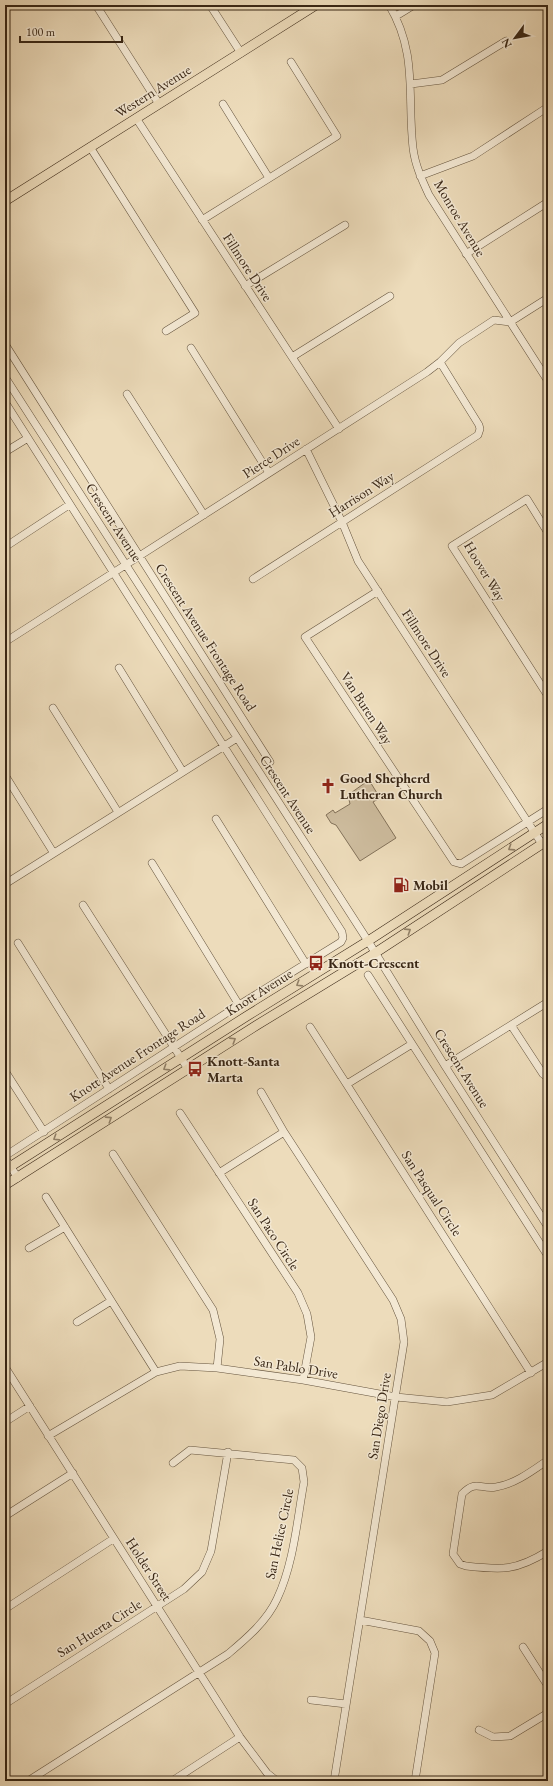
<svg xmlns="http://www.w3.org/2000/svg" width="553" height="1786" viewBox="0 0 553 1786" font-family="'EB Garamond',serif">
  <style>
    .grass { fill: #cebd9f; stroke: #83725a }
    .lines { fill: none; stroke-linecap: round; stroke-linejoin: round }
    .minor-casing { stroke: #65543e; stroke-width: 8 }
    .major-casing { stroke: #382615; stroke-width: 10 }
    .minor { stroke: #f3e8d3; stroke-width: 7 }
    .major { stroke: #eddcbb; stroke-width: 9 }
    .oneway { stroke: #928168 }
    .labels { text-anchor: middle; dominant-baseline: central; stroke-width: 3; stroke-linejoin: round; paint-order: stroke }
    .street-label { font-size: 14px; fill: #382615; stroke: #f3e8d3 }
    .poi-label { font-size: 14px; font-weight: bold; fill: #382615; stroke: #f3e8d3; text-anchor: start }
  </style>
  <rect width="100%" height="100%" fill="#eddcbb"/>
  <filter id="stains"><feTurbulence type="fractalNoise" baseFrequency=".005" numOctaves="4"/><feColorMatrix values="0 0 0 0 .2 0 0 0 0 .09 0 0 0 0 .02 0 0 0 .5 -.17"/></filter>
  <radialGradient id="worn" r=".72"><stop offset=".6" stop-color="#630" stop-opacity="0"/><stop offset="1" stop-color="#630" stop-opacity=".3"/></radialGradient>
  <!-- grass -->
  <path class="grass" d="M369 780 380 798 373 802 396 838 360 861 336 825 331 823 326 815 333 810 335 813 350 804 348 795Z"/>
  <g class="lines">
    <defs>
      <path id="minor" d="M96 5 159 104
        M210 5 241 53
        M389 5C418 53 407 96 413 148 415 165 422 180 429 195L548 381
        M396 16 414 5
        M411 84 442 80 506 41
        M223 104 269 178
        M136 118 339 429
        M90 147 195 313 166 331
        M420 176 473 156 548 107
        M202 220 337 136 291 62
        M466 254 548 202
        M245 286 345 225
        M5 344 270 762
        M191 348 269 473
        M292 357 390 296
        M5 377 368 941 445 1066 548 1227
        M127 394 204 515
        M5 402 342 932 343 938 341 942 239 1005 5 1156
        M306 449 342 522 358 561 542 844
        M5 452 28 438
        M548 533 527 499 452 546 548 696
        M5 547 69 505
        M253 579 478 435 480 429 479 425 440 362
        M378 591 305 637 454 862 461 864 548 809
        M5 642 427 372 440 362 459 343 494 320 510 322 548 298
        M119 668 183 772
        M53 708 118 812
        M5 775 53 852
        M216 819 306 964
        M152 863 239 1005
        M5 884 237 738
        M83 905 188 1069
        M18 943 109 1089
        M368 975 548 1256
        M511 1025 543 1074 548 1078
        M310 1027 531 1373
        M445 1066 548 1002
        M5 1071 44 1132
        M347 1084 412 1044
        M261 1092 284 1132 393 1300 401 1319 404 1342 334 1781
        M180 1113 298 1293 307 1314 311 1337 303 1380
        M113 1154 213 1310 220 1339 217 1368
        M5 1158 18 1178
        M219 1173 284 1132
        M46 1197 156 1372
        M29 1248 65 1227
        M77 1322 111 1301
        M5 1367 240 1737 267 1773 277 1781
        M5 1422 30 1406
        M48 1436 156 1372 180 1366 217 1368 303 1380 396 1397 447 1402 492 1395 548 1362
        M548 1460C532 1471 515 1484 496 1487 481 1490 476 1479 462 1494L453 1554 460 1564 466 1566C502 1570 516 1571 548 1551
        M5 1516 73 1473
        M5 1609 113 1539
        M360 1620 419 1631 430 1641 435 1653 415 1781
        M523 1647 548 1686
        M311 1700 346 1704
        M5 1704 184 1589 202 1572 211 1551 228 1452
        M479 1730 493 1737 510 1736 548 1713
        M28 1781 228 1654C246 1639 267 1621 277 1599 294 1563 297 1520 304 1482L302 1468 294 1460 190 1450 173 1463
        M172 1781 240 1737"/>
      <path id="major" d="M5 201 316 5
        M5 1170 247 1016 368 941 548 824
        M5 1185 257 1025 375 953 548 840"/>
    </defs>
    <!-- minor casing -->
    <use href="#minor" class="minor-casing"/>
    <!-- major casing -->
    <use href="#major" class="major-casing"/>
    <!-- minor -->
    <use href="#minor" class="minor"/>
    <!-- major -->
    <use href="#major" class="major"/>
  </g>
  <!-- one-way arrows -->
  <defs><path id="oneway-chevron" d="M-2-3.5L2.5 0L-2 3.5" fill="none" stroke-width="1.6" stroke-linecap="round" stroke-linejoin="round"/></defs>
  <g class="oneway">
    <use href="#oneway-chevron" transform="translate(511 848) rotate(147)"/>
    <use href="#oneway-chevron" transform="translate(408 931) rotate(-33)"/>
    <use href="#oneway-chevron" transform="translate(299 984) rotate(148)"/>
    <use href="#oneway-chevron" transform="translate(233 1040) rotate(-32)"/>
    <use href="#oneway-chevron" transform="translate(166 1068) rotate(148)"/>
    <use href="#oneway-chevron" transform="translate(109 1119) rotate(-33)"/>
    <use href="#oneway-chevron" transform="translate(56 1138) rotate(148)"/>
  </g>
  <!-- icons -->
  <defs>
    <symbol id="church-bare" viewBox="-9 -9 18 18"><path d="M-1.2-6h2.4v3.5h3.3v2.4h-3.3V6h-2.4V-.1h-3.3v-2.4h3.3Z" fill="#8f2418" stroke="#f3e8d3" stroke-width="2.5" paint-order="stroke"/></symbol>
    <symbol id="fuel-bare" viewBox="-9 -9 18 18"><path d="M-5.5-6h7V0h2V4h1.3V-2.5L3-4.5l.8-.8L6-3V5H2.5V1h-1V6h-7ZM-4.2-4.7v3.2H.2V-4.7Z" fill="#8f2418" stroke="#f3e8d3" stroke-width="2.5" paint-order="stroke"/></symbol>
    <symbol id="bus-bare" viewBox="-9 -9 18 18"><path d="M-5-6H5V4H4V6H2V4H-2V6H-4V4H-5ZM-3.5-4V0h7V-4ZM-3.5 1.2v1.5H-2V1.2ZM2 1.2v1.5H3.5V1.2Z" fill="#8f2418" stroke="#f3e8d3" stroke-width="2.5" paint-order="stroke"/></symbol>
  </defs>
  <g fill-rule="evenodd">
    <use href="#church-bare" x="317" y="775" width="22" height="22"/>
    <use href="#fuel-bare" x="390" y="874" width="22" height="22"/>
    <use href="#bus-bare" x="305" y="952" width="22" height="22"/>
    <use href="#bus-bare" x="184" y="1058" width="22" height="22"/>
  </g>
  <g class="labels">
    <!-- street labels -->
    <g class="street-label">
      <text transform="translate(153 91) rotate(-32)">Western Avenue</text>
      <text transform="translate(460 218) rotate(59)">Monroe Avenue</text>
      <text transform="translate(248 267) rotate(57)">Fillmore Drive</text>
      <text transform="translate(271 457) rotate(-33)">Pierce Drive</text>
      <text transform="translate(361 494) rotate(-32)">Harrison Way</text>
      <text transform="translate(114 522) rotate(57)">Crescent Avenue</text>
      <text transform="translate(485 571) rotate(59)">Hoover Way</text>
      <text transform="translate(206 637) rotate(57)">Crescent Avenue Frontage Road</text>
      <text transform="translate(427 643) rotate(57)">Fillmore Drive</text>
      <text transform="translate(367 708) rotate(57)">Van Buren Way</text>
      <text transform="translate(288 794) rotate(57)">Crescent Avenue</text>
      <text transform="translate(259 992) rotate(-32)">Knott Avenue</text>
      <text transform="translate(137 1055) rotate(-33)">Knott Avenue Frontage Road</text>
      <text transform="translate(462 1068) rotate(58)">Crescent Avenue</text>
      <text transform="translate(432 1193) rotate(57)">San Pasqual Circle</text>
      <text transform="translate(274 1234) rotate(57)">San Paco Circle</text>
      <text transform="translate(296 1367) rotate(9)">San Pablo Drive</text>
      <text transform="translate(379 1416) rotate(-81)">San Diego Drive</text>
      <text transform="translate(279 1534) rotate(-78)">San Helice Circle</text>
      <text transform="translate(149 1569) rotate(57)">Holder Street</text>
      <text transform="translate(99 1628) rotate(-32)">San Huerta Circle</text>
    </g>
    <!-- poi labels -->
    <g class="poi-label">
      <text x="340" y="778">Good Shepherd<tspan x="340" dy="16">Lutheran Church</tspan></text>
      <text x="413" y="885">Mobil</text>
      <text x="328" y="963">Knott-Crescent</text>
      <text x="207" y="1061">Knott-Santa<tspan x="207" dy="16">Marta</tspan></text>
    </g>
  </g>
  <!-- margin -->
  <rect width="553" height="1786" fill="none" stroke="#eddcbb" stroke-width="20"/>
  <rect x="6" y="6" width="541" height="1774" fill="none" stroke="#382615" stroke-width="2"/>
  <rect x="10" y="10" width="533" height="1766" fill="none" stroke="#382615"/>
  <!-- north arrow -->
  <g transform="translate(515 38) rotate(238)" stroke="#f3e8d3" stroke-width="3" paint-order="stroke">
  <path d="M0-3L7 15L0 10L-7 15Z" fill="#382615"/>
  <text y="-6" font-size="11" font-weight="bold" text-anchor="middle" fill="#382615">N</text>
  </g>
  <!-- scale -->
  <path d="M20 36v6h102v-6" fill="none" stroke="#382615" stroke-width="2"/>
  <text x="26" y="36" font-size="12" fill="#382615" stroke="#f3e8d3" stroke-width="3" paint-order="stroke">100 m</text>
  <rect width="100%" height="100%" filter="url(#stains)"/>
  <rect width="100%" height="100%" fill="url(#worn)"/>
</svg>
